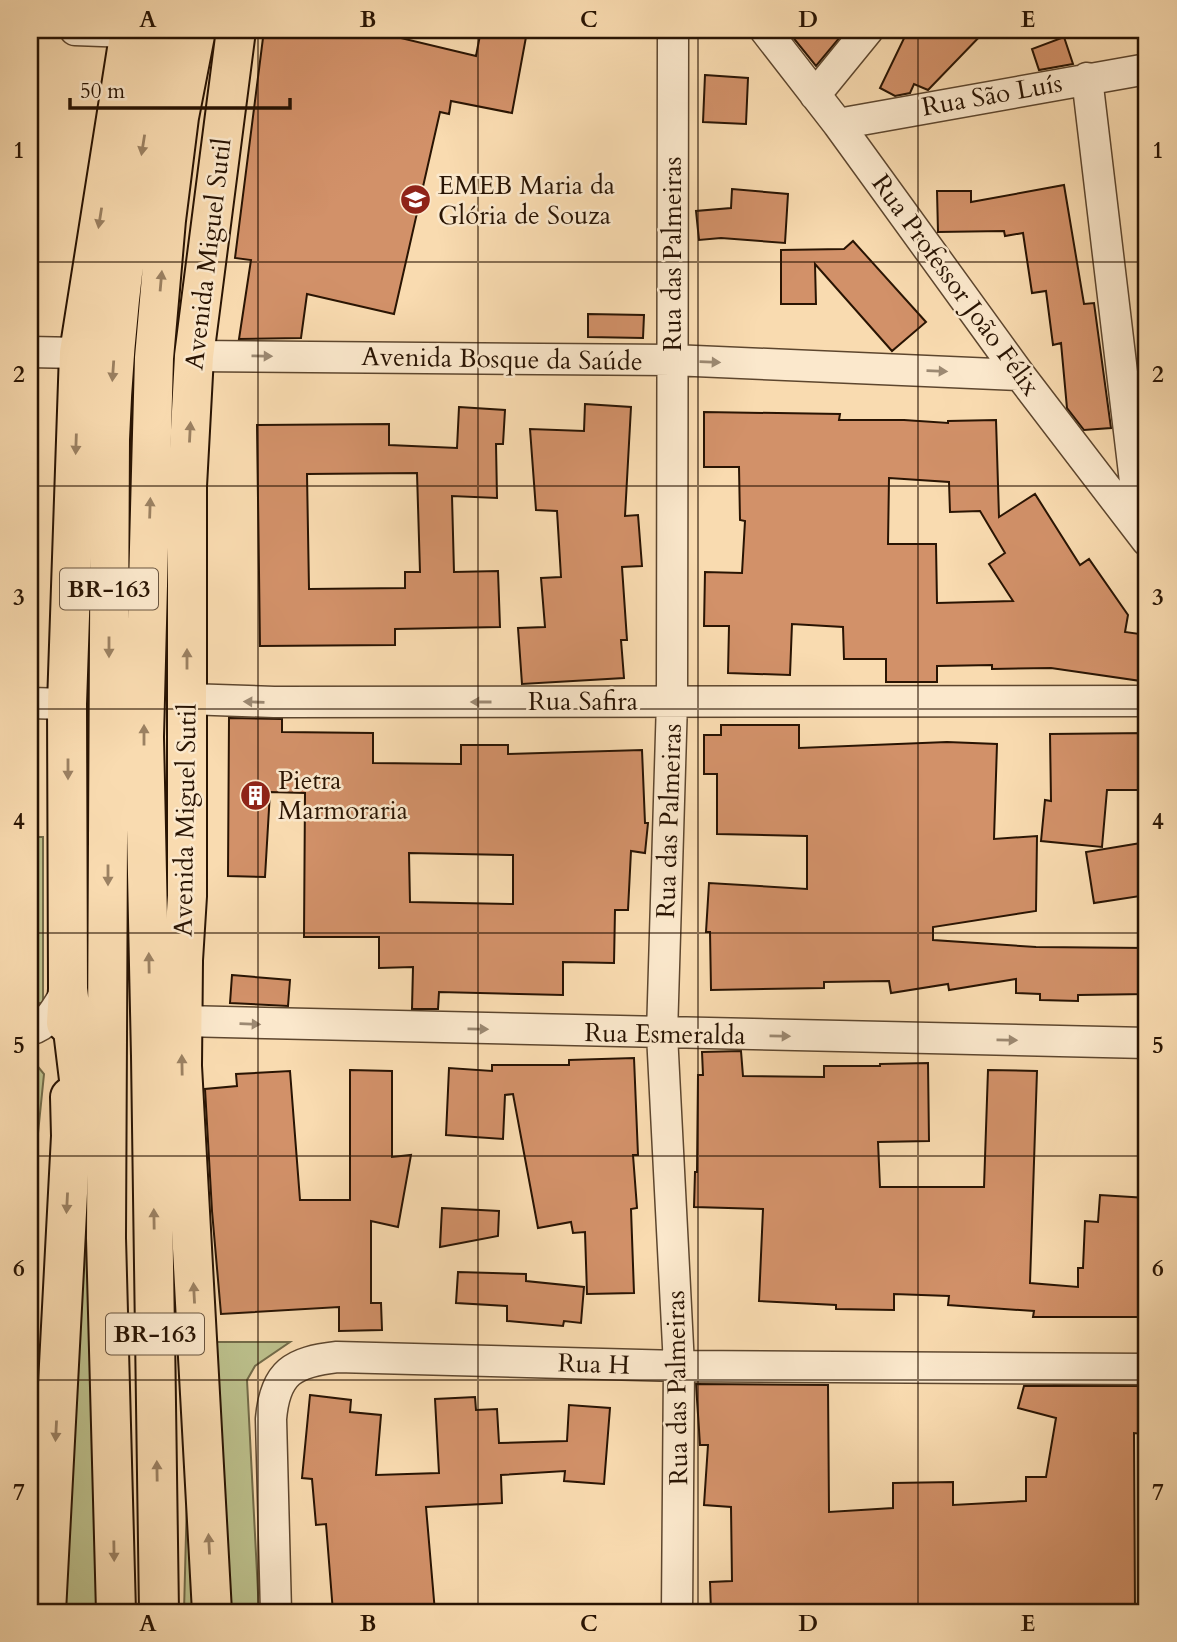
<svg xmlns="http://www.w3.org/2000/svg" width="1177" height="1642" viewBox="0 0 1177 1642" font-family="Cardo,serif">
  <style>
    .green { fill: #bcc08c; stroke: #726a48; stroke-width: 2 }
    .building { fill: #d29169; stroke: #291403; stroke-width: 2; fill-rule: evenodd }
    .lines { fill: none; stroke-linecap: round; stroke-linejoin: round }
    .minor-casing { stroke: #5d462e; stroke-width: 33 }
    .major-casing { stroke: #291403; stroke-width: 42 }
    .highway-casing { stroke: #291403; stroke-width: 42 }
    .minor { stroke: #fbe8cc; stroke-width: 30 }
    .major { stroke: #f9dbb0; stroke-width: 38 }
    .highway { stroke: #f9dbb0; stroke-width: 38 }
    .oneway { fill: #9b8162 }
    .oneway2 { fill: #9c8972 }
    .grid { fill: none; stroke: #291403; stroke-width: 2; stroke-opacity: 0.55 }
    .labels { text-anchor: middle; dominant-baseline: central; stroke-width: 5; stroke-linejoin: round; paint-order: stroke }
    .shield { fill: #fbe8cc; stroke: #68543f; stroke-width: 2 }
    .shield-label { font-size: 24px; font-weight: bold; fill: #291403 }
    .street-label { font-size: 26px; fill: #291403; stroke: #fbe8cc }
    .poi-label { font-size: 26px; fill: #291403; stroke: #fbe8cc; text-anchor: start }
    .neatline { fill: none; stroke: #291403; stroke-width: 2.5 }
    .grid-label { font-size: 23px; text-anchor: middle; font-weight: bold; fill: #291403 }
  </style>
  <rect width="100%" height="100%" fill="#f9dbb0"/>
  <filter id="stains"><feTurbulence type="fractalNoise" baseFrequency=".00286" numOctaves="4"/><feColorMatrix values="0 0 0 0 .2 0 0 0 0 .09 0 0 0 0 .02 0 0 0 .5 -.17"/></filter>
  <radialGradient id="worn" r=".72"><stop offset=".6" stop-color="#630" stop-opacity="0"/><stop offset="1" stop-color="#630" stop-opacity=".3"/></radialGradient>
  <!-- green -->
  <path class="green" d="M30 837H43V1003H30Z
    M30 1057 44 1074 30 1212Z
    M92 1200 97 1612H62L86 1201Z
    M202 1342H290L255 1366 247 1380 259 1612H223Z
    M189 1418 200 1612H184Z"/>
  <!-- building -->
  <path class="building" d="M264 30H384V34L476 56 481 30 526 37 512 113 451 101 449 114 440 112 394 314 307 294 301 338 239 339 251 260 235 258Z
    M787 30H846L816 66Z
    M908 30H986L928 90 914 84 910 93 895 96 880 88Z
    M1064 37 1073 64 1039 70 1032 49Z
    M705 75 748 78 746 124 703 122Z
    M1064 185 1084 304 1094 303 1111 428 1084 430 1067 408 1061 343 1053 345 1046 291 1032 293 1023 233 1005 236 1004 231 938 232 937 191H971V202Z
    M732 189 788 194 785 243 721 238 699 240 696 211 731 208Z
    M853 241 926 322 892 351 815 264 816 304H781V250L844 249Z
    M588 314 644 315 643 338 588 337Z
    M585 404 631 407 625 516 638 515 642 566 622 567 627 640H621L624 678 522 684 518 628 545 627 541 578 561 577 557 511 536 510 530 429 584 431Z
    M459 407 505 410 503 444H496L497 498 452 496 454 572 498 571 500 627 395 629V645L260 646 257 425 389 424V445L457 448ZM417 473 420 572H405V588L309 589 307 474Z
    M704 412 840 414 839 420H904L948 423V421L996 420 999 517 1035 494 1080 565 1089 559 1128 615 1125 632 1147 635 1141 681 1051 668 992 669V665L937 666V682H886V659H844L843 627 792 624 790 675 728 673 729 626H704L705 572 742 573 745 521 740 520 739 467H704ZM889 478 949 482 950 512 980 511 1005 553 989 564 1013 601 937 603 936 544H888Z
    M229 718 282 719V732L373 733V763L461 764V745H508V754L642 750 645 823H648L645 853 631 851 628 910H615L614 963 563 962V995L439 992 438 1009H412L413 967 379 968V937H304L305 793 270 792 265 877 228 876ZM409 853 513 855V904L410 902Z
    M721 725H799V748L947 742 997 744 994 839 1037 836 1036 911 933 927V940L1036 947 1147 948V994L1078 995V1001L1040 1000V994L1016 993V979L949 990 948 984 891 993 889 981 824 982V988L711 990 710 932H706L709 883 807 889V836L717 834V774H704V735H721Z
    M1147 733V790H1107L1102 847 1041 841 1045 800 1051 801 1050 734Z
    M1147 842V895L1094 903 1086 852Z
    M232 975 290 980 288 1006 230 1003Z
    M741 1051 743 1076 824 1077V1066H880V1064L928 1063 929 1141 878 1142 880 1187H984L988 1070 1037 1071 1030 1283 1078 1287V1268H1083L1085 1221 1098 1222 1100 1195 1147 1198V1227L1144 1226 1145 1317H1033L1034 1311 948 1305 949 1296 894 1294V1310L836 1309V1305L759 1301 763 1209 694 1207 695 1172H697L698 1075H703L702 1052Z
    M634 1058 638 1155H633L637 1208 631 1209 634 1293 587 1294 585 1232 573 1233 571 1222 538 1228 513 1094 505 1095 503 1139 446 1135 449 1068 492 1071V1065H569V1060Z
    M350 1070 392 1071V1157L411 1155 398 1227 371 1221V1303H381L382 1330 339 1331V1307L221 1314 212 1211 205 1089 237 1086 236 1074 290 1071 300 1200H350Z
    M442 1208 499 1211 498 1236 440 1247Z
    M458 1272 526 1274V1281L584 1287 581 1323 564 1321 563 1326 507 1321V1306L456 1303Z
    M696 1384 828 1385 829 1512 893 1508V1483L953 1482V1505L1026 1501V1477H1046L1056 1418 1018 1408 1024 1386H1147V1410L1143 1434 1134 1433 1135 1612H711L710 1582 732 1581 731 1507 704 1505 708 1445H700Z
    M310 1395 351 1400 350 1412 381 1415 376 1475 439 1473 435 1399 475 1397 476 1410 497 1409 499 1443 567 1441 569 1405 610 1408 604 1484 564 1481 565 1471 501 1475 502 1503 426 1507 435 1612H333L326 1524 316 1525 312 1479 302 1478Z"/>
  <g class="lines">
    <defs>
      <path id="minor" d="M75 30 129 32
        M673 30 672 701 662 1034 679 1366 677 1612
        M765 30 838 124 1020 375 1147 541
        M1087 78 1141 532
        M815 95 868 30
        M838 124 1147 69
        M30 352 79 353
        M194 356 672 360 1020 375
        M187 699 274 702 1147 701
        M30 703 67 704
        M182 1021 1147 1043
        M30 1030C50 1025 58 1005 68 989
        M276 1612 271 1419C275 1372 293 1362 337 1357L679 1366 1147 1369"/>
      <path id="major" d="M66 1023 68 989 67 704 79 353 130 30
        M46 1612 71 1136 70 1097
        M212 1612 182 1066 183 960 187 896V486L194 356 236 30"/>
      <path id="highway" d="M68 989 86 1137
        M160 1030 183 960
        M116 1612 106 1238 110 439C115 302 135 164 163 30
        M159 1612 151 1056 144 737 154 358 166 220 179 117 196 30"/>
    </defs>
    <!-- minor casing -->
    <use href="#minor" class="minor-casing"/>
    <!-- major casing -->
    <use href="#major" class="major-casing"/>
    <!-- highway casing -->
    <use href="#highway" class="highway-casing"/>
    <!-- minor -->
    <use href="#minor" class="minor"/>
    <!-- major -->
    <use href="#major" class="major"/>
    <!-- highway -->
    <use href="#highway" class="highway"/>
  </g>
  <!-- one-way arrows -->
  <defs><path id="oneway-solid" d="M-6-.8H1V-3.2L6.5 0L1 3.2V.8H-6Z" transform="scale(1.75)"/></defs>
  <g class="oneway">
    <use href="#oneway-solid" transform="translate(143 145) rotate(99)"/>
    <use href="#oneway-solid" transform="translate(100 218) rotate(99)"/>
    <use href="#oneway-solid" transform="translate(161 281) rotate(-85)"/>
    <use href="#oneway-solid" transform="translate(113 371) rotate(94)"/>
    <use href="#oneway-solid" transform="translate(190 432) rotate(-87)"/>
    <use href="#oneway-solid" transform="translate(76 444) rotate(92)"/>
    <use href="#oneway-solid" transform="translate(150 508) rotate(-88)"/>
    <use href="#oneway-solid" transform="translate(109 647) rotate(90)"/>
    <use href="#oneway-solid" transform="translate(187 659) rotate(-90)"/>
    <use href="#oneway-solid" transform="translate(144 735) rotate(-90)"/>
    <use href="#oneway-solid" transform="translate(68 769) rotate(90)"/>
    <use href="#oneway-solid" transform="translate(108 875) rotate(90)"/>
    <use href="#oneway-solid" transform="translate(149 963) rotate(-91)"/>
    <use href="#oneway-solid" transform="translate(182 1065) rotate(-91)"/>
    <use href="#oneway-solid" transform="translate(67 1203) rotate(93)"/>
    <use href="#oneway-solid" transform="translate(154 1219) rotate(-91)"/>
    <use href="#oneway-solid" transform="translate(194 1293) rotate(-93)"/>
    <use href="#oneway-solid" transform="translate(56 1431) rotate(93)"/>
    <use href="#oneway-solid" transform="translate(157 1471) rotate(-91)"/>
    <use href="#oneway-solid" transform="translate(209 1544) rotate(-93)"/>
    <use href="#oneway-solid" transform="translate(114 1551) rotate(89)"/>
  </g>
  <g class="oneway2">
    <use href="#oneway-solid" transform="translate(262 356) rotate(1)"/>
    <use href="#oneway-solid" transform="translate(710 362) rotate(2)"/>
    <use href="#oneway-solid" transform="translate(937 371) rotate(2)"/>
    <use href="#oneway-solid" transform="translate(254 702) rotate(-178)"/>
    <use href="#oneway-solid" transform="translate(481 702) rotate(180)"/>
    <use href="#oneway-solid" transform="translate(250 1024) rotate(2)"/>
    <use href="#oneway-solid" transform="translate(478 1029) rotate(1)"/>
    <use href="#oneway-solid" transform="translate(780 1036) rotate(1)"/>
    <use href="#oneway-solid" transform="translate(1007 1040) rotate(1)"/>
  </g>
  <!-- grid -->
  <path class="grid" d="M258 30V1612M478 30V1612M698 30V1612M918 30V1612M30 262H1147M30 486H1147M30 709H1147M30 933H1147M30 1156H1147M30 1380H1147"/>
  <!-- icons -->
  <defs>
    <symbol id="school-disc" viewBox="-11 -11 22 22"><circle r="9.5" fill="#8f2418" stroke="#fbe8cc"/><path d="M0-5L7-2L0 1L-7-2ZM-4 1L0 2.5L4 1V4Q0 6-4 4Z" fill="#fff"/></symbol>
    <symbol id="building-disc" viewBox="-11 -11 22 22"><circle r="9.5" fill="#8f2418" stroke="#fbe8cc"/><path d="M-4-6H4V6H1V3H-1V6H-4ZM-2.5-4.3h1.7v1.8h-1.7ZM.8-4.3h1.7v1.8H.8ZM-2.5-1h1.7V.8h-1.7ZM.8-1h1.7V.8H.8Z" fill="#fff"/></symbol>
  </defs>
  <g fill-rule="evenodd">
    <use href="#school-disc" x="398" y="182" width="35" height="35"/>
    <use href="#building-disc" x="238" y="778" width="35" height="35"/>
  </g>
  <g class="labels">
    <!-- shield labels -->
    <g class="shield">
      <rect x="60" y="568.5" width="98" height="41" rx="5"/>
      <rect x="106" y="1313.5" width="98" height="41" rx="5"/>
    </g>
    <g class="shield-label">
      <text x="109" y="589">BR-163</text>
      <text x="155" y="1334">BR-163</text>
    </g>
    <!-- street labels -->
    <g class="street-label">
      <text transform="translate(992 95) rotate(-10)">Rua São Luís</text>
      <text transform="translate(208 254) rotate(-83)">Avenida Miguel Sutil</text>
      <text transform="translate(672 254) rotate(-90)">Rua das Palmeiras</text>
      <text transform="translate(956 285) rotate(54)">Rua Professor João Félix</text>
      <text transform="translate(502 359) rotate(1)">Avenida Bosque da Saúde</text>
      <text x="583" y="701">Rua Safira</text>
      <text transform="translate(185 820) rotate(-89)">Avenida Miguel Sutil</text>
      <text transform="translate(669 821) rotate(-88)">Rua das Palmeiras</text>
      <text transform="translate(665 1034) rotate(1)">Rua Esmeralda</text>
      <text transform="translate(594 1364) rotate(2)">Rua H</text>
      <text transform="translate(677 1388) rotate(-91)">Rua das Palmeiras</text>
    </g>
    <!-- poi labels -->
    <g class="poi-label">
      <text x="438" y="185">EMEB Maria da<tspan x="438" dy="30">Glória de Souza</tspan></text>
      <text x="278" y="780">Pietra<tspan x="278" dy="30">Marmoraria</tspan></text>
    </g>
  </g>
  <!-- margin -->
  <rect width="1177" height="1642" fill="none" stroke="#f9dbb0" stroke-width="77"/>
  <!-- scale -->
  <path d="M70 98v10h220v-10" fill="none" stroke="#291403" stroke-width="3.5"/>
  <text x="80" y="98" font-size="21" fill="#291403" stroke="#fbe8cc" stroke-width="5" paint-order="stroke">50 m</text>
  <rect x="38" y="38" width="1100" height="1566" class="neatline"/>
  <g class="grid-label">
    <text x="148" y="27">A</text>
    <text x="368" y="27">B</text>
    <text x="589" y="27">C</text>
    <text x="808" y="27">D</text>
    <text x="1028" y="27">E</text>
    <text x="19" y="158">1</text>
    <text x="1158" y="158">1</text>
    <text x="19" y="382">2</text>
    <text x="1158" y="382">2</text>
    <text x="19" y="605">3</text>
    <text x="1158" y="605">3</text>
    <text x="19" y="829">4</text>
    <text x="1158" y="829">4</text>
    <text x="19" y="1053">5</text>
    <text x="1158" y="1053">5</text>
    <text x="19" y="1276">6</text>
    <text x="1158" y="1276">6</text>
    <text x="19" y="1500">7</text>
    <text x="1158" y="1500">7</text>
    <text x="148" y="1631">A</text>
    <text x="368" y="1631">B</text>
    <text x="589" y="1631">C</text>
    <text x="808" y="1631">D</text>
    <text x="1028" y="1631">E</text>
  </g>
  <rect width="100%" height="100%" filter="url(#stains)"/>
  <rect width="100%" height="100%" fill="url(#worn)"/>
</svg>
